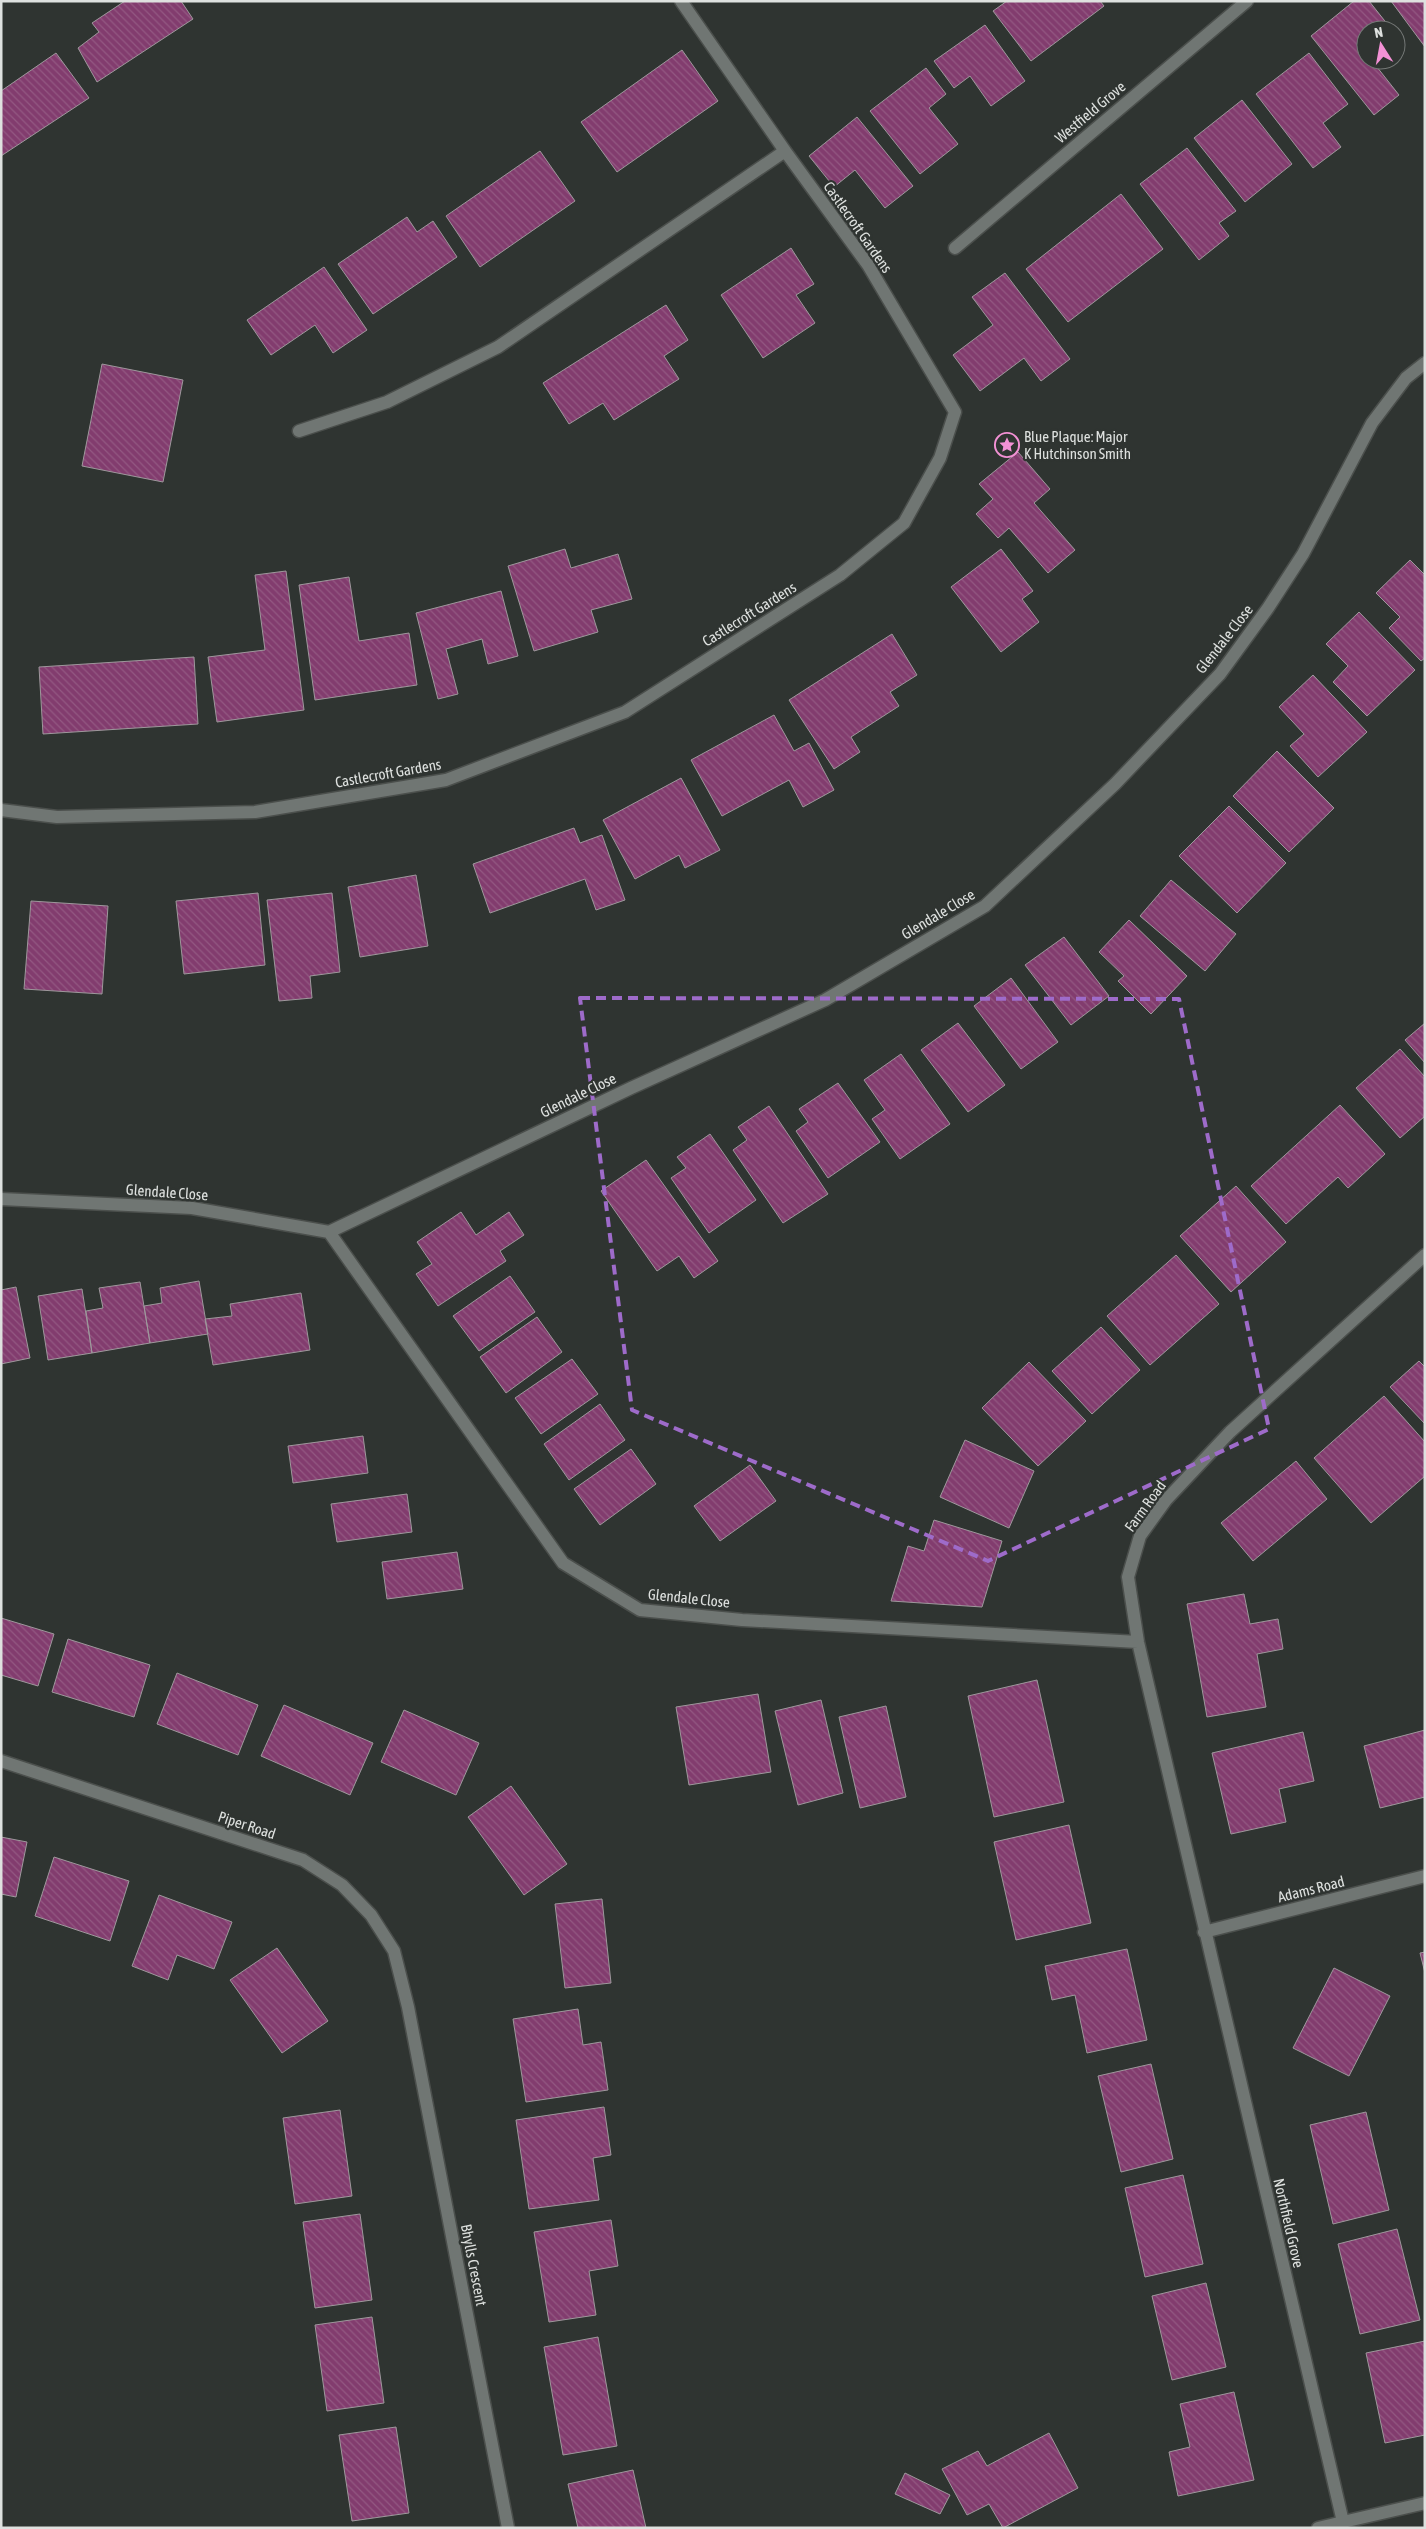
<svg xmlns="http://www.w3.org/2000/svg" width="1426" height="2529" viewBox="0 0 1426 2529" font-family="'Asap Condensed',sans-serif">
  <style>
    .building { fill: url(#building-back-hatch); stroke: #9e989c }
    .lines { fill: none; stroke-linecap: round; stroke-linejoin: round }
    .street-casing { stroke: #4b4f4c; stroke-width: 15 }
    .street { stroke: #707673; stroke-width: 12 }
    .marked { fill: none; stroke: #9e6bca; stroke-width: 4; stroke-dasharray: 10 6; stroke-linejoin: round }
    .labels { text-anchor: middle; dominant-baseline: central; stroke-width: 4.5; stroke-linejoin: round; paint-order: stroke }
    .street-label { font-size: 15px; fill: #dee1df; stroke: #2f3431 }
    .poi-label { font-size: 15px; fill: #dee1df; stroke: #2f3431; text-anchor: start }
  </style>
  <defs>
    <pattern id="building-back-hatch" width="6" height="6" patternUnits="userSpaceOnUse" patternTransform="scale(1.25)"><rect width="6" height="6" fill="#823c6e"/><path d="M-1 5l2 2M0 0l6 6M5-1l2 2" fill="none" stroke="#935882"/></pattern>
  </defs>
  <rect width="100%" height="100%" fill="#2f3431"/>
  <!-- building -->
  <path class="building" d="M125 1H181L193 19 97 82 78 48 99 32 92 23Z
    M1007 1H1100L1104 6 1031 61 993 11Z
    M1354 1H1369L1392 30H1366V60H1375L1373 62 1399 95 1374 115 1311 36Z
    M1391 1H1425V47Z
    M985 25 1025 81 991 106 970 76 954 88 934 61Z
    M682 50 718 101 617 172 581 122Z
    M56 53 89 98 1 156V91Z
    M1309 53 1348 104 1323 123 1341 147 1313 168 1256 94Z
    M926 68 946 94 929 108 958 144 920 174 870 111Z
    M1242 100 1292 164 1245 202 1194 138Z
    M857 117 913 186 885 208 855 170 834 187 809 156Z
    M1187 148 1236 211 1219 223 1229 236 1199 260 1140 184Z
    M540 151 575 201 480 267 446 216Z
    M1121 194 1163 249 1068 322 1026 269Z
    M407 217 417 232 433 221 457 257 373 314 338 264Z
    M791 248 814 284 796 295 815 323 763 358 721 295Z
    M324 267 367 330 333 353 315 325 271 355 247 320Z
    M1005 273 1070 359 1041 381 1024 358 980 391 953 355 993 325 972 297Z
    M666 305 688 340 664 356 679 379 614 420 603 403 569 424 543 383Z
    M102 364 183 380 163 482 82 466Z
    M1018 452 1050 489 1034 503 1075 550 1048 573 1009 528 998 538 976 514 993 499 979 484Z
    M565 549 571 568 618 554 632 599 591 610 598 632 534 651 508 566Z
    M1001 549 1033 591 1022 599 1039 622 1001 652 951 587Z
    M1410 560 1425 575V658L1421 661 1389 628 1400 617 1376 593Z
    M286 571 304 710 217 722 208 657 265 650 255 575Z
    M349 577 359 641 409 633 417 685 315 700 299 585Z
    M501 591 518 656 488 664 482 639 446 649 458 694 438 699 416 613Z
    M1359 612 1415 670 1367 716 1333 682 1348 666 1326 644Z
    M892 634 917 675 890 692 899 706 851 737 860 752 834 769 789 700Z
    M194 657 198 724 43 734 39 667Z
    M1313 675 1367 732 1318 777 1290 746 1304 734 1279 707Z
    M774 715 794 751 809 743 834 790 803 807 789 780 722 816 691 760Z
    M1277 751 1334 808 1289 852 1233 796Z
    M681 778 720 850 685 868 679 855 635 879 603 820Z
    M1229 806 1286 863 1237 913 1179 856Z
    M574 828 580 843 602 835 625 900 596 910 585 879 490 913 473 864Z
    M416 875 428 946 360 957 348 887Z
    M1171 880 1236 934 1205 971 1140 916Z
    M258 893 265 965 184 974 176 901Z
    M332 893 340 972 310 976 312 998 279 1001 267 900Z
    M31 901 108 906 102 994 24 989Z
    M1129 920 1187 976 1151 1014 1118 981 1124 976 1099 952Z
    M1064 937 1109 996 1071 1025 1025 965Z
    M1011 978 1058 1042 1021 1069 974 1006Z
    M958 1023 1005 1085 968 1112 921 1050Z
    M1425 1023V1063L1405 1040Z
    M1400 1049 1425 1077V1116L1400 1138 1356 1088Z
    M901 1054 950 1124 900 1159 872 1119 885 1110 864 1080Z
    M838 1083 880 1142 828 1178 796 1131 808 1122 799 1109Z
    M1340 1105 1385 1154 1348 1188 1338 1177 1286 1224 1251 1186Z
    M769 1106 828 1194 783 1223 733 1150 747 1140 738 1127Z
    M710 1134 756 1200 709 1233 671 1178 686 1168 677 1157Z
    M646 1160 718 1261 694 1278 679 1256 657 1271 601 1191Z
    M1236 1186 1286 1242 1231 1292 1180 1236Z
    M461 1212 476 1235 509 1212 524 1235 500 1251 506 1261 438 1306 416 1274 432 1264 417 1242Z
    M1176 1255 1219 1304 1150 1365 1107 1316Z
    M510 1276 535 1312 479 1351 453 1316Z
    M199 1281 208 1334 150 1343 144 1306 162 1303 160 1288Z
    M140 1282 150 1343 92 1353 86 1311 103 1308 99 1288Z
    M16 1287 30 1358 1 1364V1290Z
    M82 1289 92 1353 48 1360 38 1296Z
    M301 1293 310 1350 213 1365 205 1319 232 1316 230 1304Z
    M537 1317 562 1352 506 1393 480 1357Z
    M1101 1327 1140 1370 1092 1414 1052 1371Z
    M572 1359 598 1394 541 1434 515 1398Z
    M1419 1361 1425 1367V1424L1390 1387Z
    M1029 1362 1086 1421 1038 1466 982 1408Z
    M1384 1396 1425 1442V1476L1371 1523 1314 1458Z
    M600 1404 625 1440 569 1480 544 1444Z
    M363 1436 368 1473 293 1483 288 1446Z
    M965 1440 1034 1471 1009 1528 940 1497Z
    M631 1449 656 1484 600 1525 574 1489Z
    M1296 1461 1327 1499 1253 1561 1221 1523Z
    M750 1465 776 1501 720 1541 694 1506Z
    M407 1494 412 1532 337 1542 331 1504Z
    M934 1520 1002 1541 982 1607 891 1601 908 1546 924 1551Z
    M457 1552 463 1589 387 1599 382 1562Z
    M1244 1594 1250 1624 1278 1619 1283 1649 1257 1654 1266 1707 1207 1717 1187 1604Z
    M1 1618 54 1634 38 1686 1 1675Z
    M68 1639 150 1665 134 1717 52 1692Z
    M177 1673 258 1705 238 1755 157 1724Z
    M1037 1680 1064 1802 994 1817 968 1696Z
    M758 1694 771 1772 689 1785 676 1707Z
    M821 1700 843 1793 798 1805 775 1711Z
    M284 1705 373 1743 350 1795 261 1756Z
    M886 1706 906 1797 860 1808 839 1717Z
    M404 1710 479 1743 456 1795 381 1762Z
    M1425 1730V1797L1380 1808 1364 1746Z
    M1303 1732 1314 1781 1279 1789 1286 1822 1231 1834 1212 1753Z
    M511 1786 567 1864 524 1895 468 1817Z
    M1069 1825 1091 1923 1016 1940 994 1842Z
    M1 1837 27 1842 16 1897 1 1894Z
    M54 1857 129 1881 110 1941 35 1916Z
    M159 1895 232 1922 214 1969 177 1955 168 1980 132 1966Z
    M602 1899 611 1983 565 1988 555 1904Z
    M277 1948 328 2021 282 2053 230 1980Z
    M1127 1949 1147 2040 1087 2053 1075 1995 1052 2000 1045 1966Z
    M1425 1952V1973L1420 1953Z
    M1334 1968 1390 1996 1349 2076 1293 2048Z
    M578 2009 583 2045 601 2042 608 2090 526 2102 513 2019Z
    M1151 2064 1173 2159 1121 2172 1098 2076Z
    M604 2107 611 2155 593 2158 599 2200 529 2209 516 2120Z
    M340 2110 352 2196 295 2204 283 2118Z
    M1366 2112 1389 2210 1333 2224 1310 2125Z
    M1183 2175 1203 2264 1145 2277 1125 2188Z
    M360 2214 372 2300 315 2308 303 2222Z
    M611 2220 618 2266 589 2271 596 2315 549 2322 534 2232Z
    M1397 2229 1420 2320 1360 2334 1338 2244Z
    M1206 2283 1226 2367 1172 2380 1152 2296Z
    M372 2317 384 2403 327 2411 315 2325Z
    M598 2337 617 2446 563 2455 544 2347Z
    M1425 2341V2435L1385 2443 1366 2353Z
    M1234 2392 1254 2480 1178 2496 1169 2452 1190 2447 1180 2404Z
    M396 2427 409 2513 352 2521 339 2435Z
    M1049 2433 1078 2488 1003 2528 989 2504 967 2515 942 2469 978 2451 987 2466Z
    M633 2470 646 2528H578L568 2484Z
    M905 2473 950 2495 940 2514 895 2494Z"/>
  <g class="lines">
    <defs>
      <path id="street" d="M955 248 1247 1
        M299 431 387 402 498 347 785 151
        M1 810 57 817 255 812 446 780 625 712 840 575 904 523 940 458 955 412 868 265 785 151 681 1
        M1 1199 192 1208 329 1232 631 1088 825 1000 985 906 1115 784 1220 674 1268 608 1303 554 1372 423 1406 378 1425 363
        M329 1232 563 1563 640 1610 742 1620 1138 1642
        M1 1761 303 1860 342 1885 371 1915 394 1951 408 2007 508 2528
        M1204 1932 1425 1876
        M1343 2522 1425 2503
        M1318 2528 1343 2522 1138 1642 1128 1577 1140 1536 1166 1500 1230 1432 1425 1255"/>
    </defs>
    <!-- street casing -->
    <use href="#street" class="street-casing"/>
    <!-- street -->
    <use href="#street" class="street"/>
  </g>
  <!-- marked area -->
  <path class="marked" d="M580 998 1179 999 1269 1429 988 1561 632 1410Z"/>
  <!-- icons -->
  <defs>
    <symbol id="sight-ring" viewBox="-11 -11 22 22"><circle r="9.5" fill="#2f3431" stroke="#f391d5" stroke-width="1.5"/><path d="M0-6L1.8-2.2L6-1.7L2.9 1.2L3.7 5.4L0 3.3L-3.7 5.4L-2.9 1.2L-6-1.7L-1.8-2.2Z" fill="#f391d5"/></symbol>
  </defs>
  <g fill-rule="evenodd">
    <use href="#sight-ring" x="993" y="431" width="28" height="28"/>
  </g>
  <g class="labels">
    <!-- street labels -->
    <g class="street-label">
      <text transform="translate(1090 112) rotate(-40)">Westfield Grove</text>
      <text transform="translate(858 227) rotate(55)">Castlecroft Gardens</text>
      <text transform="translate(749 614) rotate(-32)">Castlecroft Gardens</text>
      <text transform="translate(1224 639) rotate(-52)">Glendale Close</text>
      <text transform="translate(388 773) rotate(-10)">Castlecroft Gardens</text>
      <text transform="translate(938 914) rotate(-31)">Glendale Close</text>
      <text transform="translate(578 1095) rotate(-26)">Glendale Close</text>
      <text transform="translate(167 1192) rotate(4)">Glendale Close</text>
      <text transform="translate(1145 1506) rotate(-54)">Farm Road</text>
      <text transform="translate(689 1598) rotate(6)">Glendale Close</text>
      <text transform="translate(247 1825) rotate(18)">Piper Road</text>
      <text transform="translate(1311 1889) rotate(-14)">Adams Road</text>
      <text transform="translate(1289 2223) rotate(77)">Northfield Grove</text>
      <text transform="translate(474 2265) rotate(79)">Bhylls Crescent</text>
    </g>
    <!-- poi labels -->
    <g class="poi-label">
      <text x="1024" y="436">Blue Plaque: Major<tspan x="1024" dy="17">K Hutchinson Smith</tspan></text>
    </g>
  </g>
  <!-- border -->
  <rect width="1426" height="2529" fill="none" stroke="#dee1df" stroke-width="5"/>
  <!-- north arrow -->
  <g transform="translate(1381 45) rotate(349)"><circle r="24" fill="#2f3431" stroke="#757977"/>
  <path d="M0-4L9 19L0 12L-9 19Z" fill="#f391d5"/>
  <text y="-8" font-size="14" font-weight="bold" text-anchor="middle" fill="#dee1df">N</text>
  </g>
</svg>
